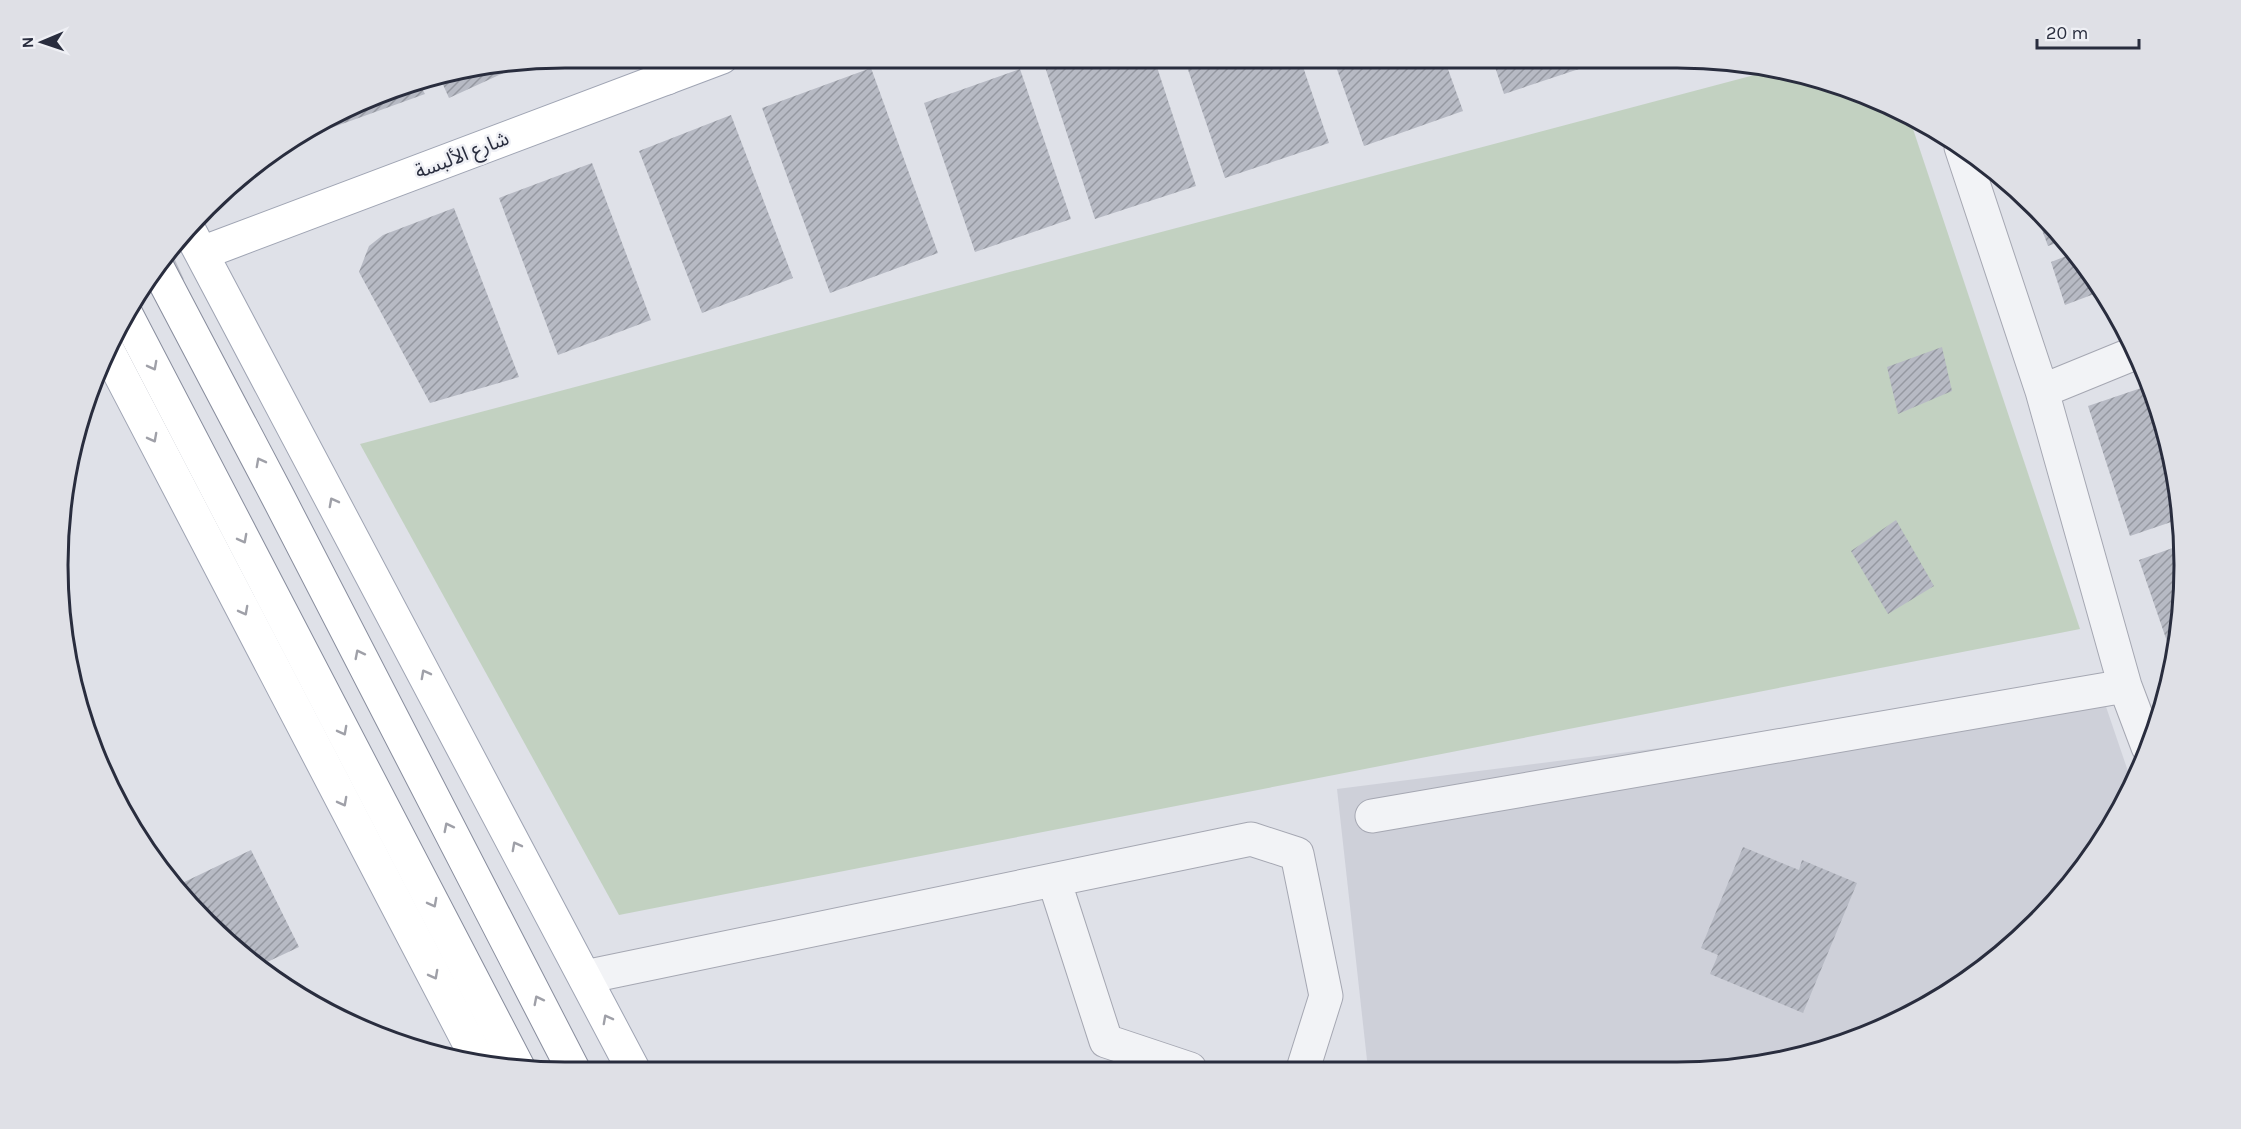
<svg xmlns="http://www.w3.org/2000/svg" width="2241" height="1129" viewBox="0 0 2241 1129" font-family="Karla,'Noto Sans Arabic',sans-serif">
  <style>
    .built { fill: #ced0d9 }
    .pitch { fill: #c2d1c1 }
    .building { fill: url(#building-hatch) }
    .lines { fill: none; stroke-linecap: round; stroke-linejoin: round }
    .major-tunnel { stroke: #bbbdc6; stroke-width: 33; stroke-dasharray: 33 16; stroke-linecap: butt }
    .minor-casing { stroke: #a5a7b2; stroke-width: 35 }
    .major-casing { stroke: #9fa4b3; stroke-width: 35 }
    .highway-casing { stroke: #888d9d; stroke-width: 35 }
    .minor { stroke: #f2f3f6; stroke-width: 33 }
    .major { stroke: #fff; stroke-width: 33 }
    .highway { stroke: #fff; stroke-width: 33 }
    .oneway { stroke: #9fa0a8 }
    .labels { text-anchor: middle; dominant-baseline: central; stroke-width: 5; stroke-linejoin: round; paint-order: stroke }
    .street-label { font-size: 20px; fill: #292d3e; stroke: #eff0f5 }
    .rim { fill: none; stroke: #292d3e; stroke-width: 3 }
  </style>
  <defs>
    <pattern id="building-hatch" width="6" height="6" patternUnits="userSpaceOnUse" patternTransform="scale(1.5)"><rect width="6" height="6" fill="#b7bac4"/><path d="M-1 1l2-2M0 6l6-6M5 7l2-2" fill="none" stroke="#9598a1"/></pattern>
  </defs>
  <rect width="100%" height="100%" fill="#dfe1e8"/>
  <!-- built -->
  <path class="built" d="M2101 692 2133 786 2079 874 1985 967 1870 1033 1742 1068 1368 1069 1337 789Z"/>
  <!-- pitch -->
  <path class="pitch" d="M1777 69 1808 74 1901 109 1908 114 2080 629 619 915 360 444Z"/>
  <!-- building -->
  <path class="building" d="M1065 57 1154 58 1196 186 1095 219 1044 64Z
    M1184 58H1300L1329 143 1225 178Z
    M1333 58H1444L1463 111 1364 146Z
    M1492 58H1582L1585 67 1504 94Z
    M523 64 449 98 440 78Z
    M871 68 938 253 830 293 762 108Z
    M1020 69 1071 219 975 252 924 103Z
    M418 81 425 94 306 137 401 84Z
    M731 115 793 278 702 313 639 151Z
    M592 163 651 320 558 355 499 198Z
    M2033 206 2058 230 2065 240 2048 246Z
    M454 208 519 377 430 403 359 272 369 246 383 235Z
    M2074 253 2102 291 2065 305 2051 262Z
    M1942 347 1952 391 1898 414 1887 367Z
    M2150 385 2157 401 2180 498V519L2130 536 2088 406Z
    M1896 520 1934 586 1888 614 1851 551Z
    M2181 545 2183 597 2173 659 2139 560Z
    M1743 847 1799 870 1802 860 1857 883 1803 1013 1710 974 1718 955 1701 948Z
    M251 850 299 947 263 964 206 924 178 885Z"/>
  <g class="lines">
    <!-- major-tunnel -->
    <path class="major-tunnel" d="M147 278 202 253"/>
    <defs>
      <path id="minor" d="M657 57 667 78
        M1961 147 2042 391 2125 686 2148 747
        M2042 391 2135 353
        M1372 816 2125 686
        M1054 880 1106 1041 1190 1069
        M585 977 1251 839 1297 854 1326 996 1303 1069"/>
      <path id="major" d="M190 232 634 1071
        M202 253 722 57
        M107 349 479 1062"/>
      <path id="highway" d="M157 267 277 495 574 1071
        M126 314 519 1069"/>
    </defs>
    <!-- minor casing -->
    <use href="#minor" class="minor-casing"/>
    <!-- major casing -->
    <use href="#major" class="major-casing"/>
    <!-- highway casing -->
    <use href="#highway" class="highway-casing"/>
    <!-- minor -->
    <use href="#minor" class="minor"/>
    <!-- major -->
    <use href="#major" class="major"/>
    <!-- highway -->
    <use href="#highway" class="highway"/>
  </g>
  <!-- one-way arrows -->
  <defs><path id="oneway-chevron" d="M-2-3.5L2.5 0L-2 3.5" fill="none" stroke-width="1.6" stroke-linecap="round" stroke-linejoin="round" transform="scale(1.5)"/></defs>
  <g class="oneway">
    <use href="#oneway-chevron" transform="translate(153 366) rotate(62)"/>
    <use href="#oneway-chevron" transform="translate(153 438) rotate(62)"/>
    <use href="#oneway-chevron" transform="translate(260 462) rotate(-118)"/>
    <use href="#oneway-chevron" transform="translate(333 502) rotate(-118)"/>
    <use href="#oneway-chevron" transform="translate(243 539) rotate(62)"/>
    <use href="#oneway-chevron" transform="translate(244 611) rotate(62)"/>
    <use href="#oneway-chevron" transform="translate(359 654) rotate(-117)"/>
    <use href="#oneway-chevron" transform="translate(425 674) rotate(-118)"/>
    <use href="#oneway-chevron" transform="translate(343 731) rotate(62)"/>
    <use href="#oneway-chevron" transform="translate(343 802) rotate(62)"/>
    <use href="#oneway-chevron" transform="translate(448 827) rotate(-117)"/>
    <use href="#oneway-chevron" transform="translate(516 846) rotate(-118)"/>
    <use href="#oneway-chevron" transform="translate(433 903) rotate(62)"/>
    <use href="#oneway-chevron" transform="translate(434 975) rotate(62)"/>
    <use href="#oneway-chevron" transform="translate(538 1000) rotate(-117)"/>
    <use href="#oneway-chevron" transform="translate(607 1019) rotate(-118)"/>
  </g>
  <g class="labels">
    <!-- street labels -->
    <g class="street-label">
      <text transform="translate(462 155) rotate(-21)">شارع الألبسة</text>
    </g>
  </g>
  <!-- crop -->
  <path d="M0 0H2241V1129H0ZM565 68H1677A497 497 0 0 1 2174 565V565A497 497 0 0 1 1677 1062H565A497 497 0 0 1 68 565V565A497 497 0 0 1 565 68Z" fill="#dfe0e6" fill-rule="evenodd"/>
  <path class="rim" d="M565 68H1677A497 497 0 0 1 2174 565V565A497 497 0 0 1 1677 1062H565A497 497 0 0 1 68 565V565A497 497 0 0 1 565 68Z"/>
  <!-- north arrow -->
  <g transform="translate(42 42) rotate(268)" stroke="#eff0f5" stroke-width="4.5" paint-order="stroke">
  <path d="M0-4.5L10 22L0 15L-10 22Z" fill="#292d3e"/>
  <text y="-9" font-size="16" font-weight="bold" text-anchor="middle" fill="#292d3e">N</text>
  </g>
  <!-- scale -->
  <path d="M2037 39v9h102v-9" fill="none" stroke="#292d3e" stroke-width="3"/>
  <text x="2046" y="39" font-size="18" fill="#292d3e" stroke="#eff0f5" stroke-width="4.5" paint-order="stroke">20 m</text>
</svg>
